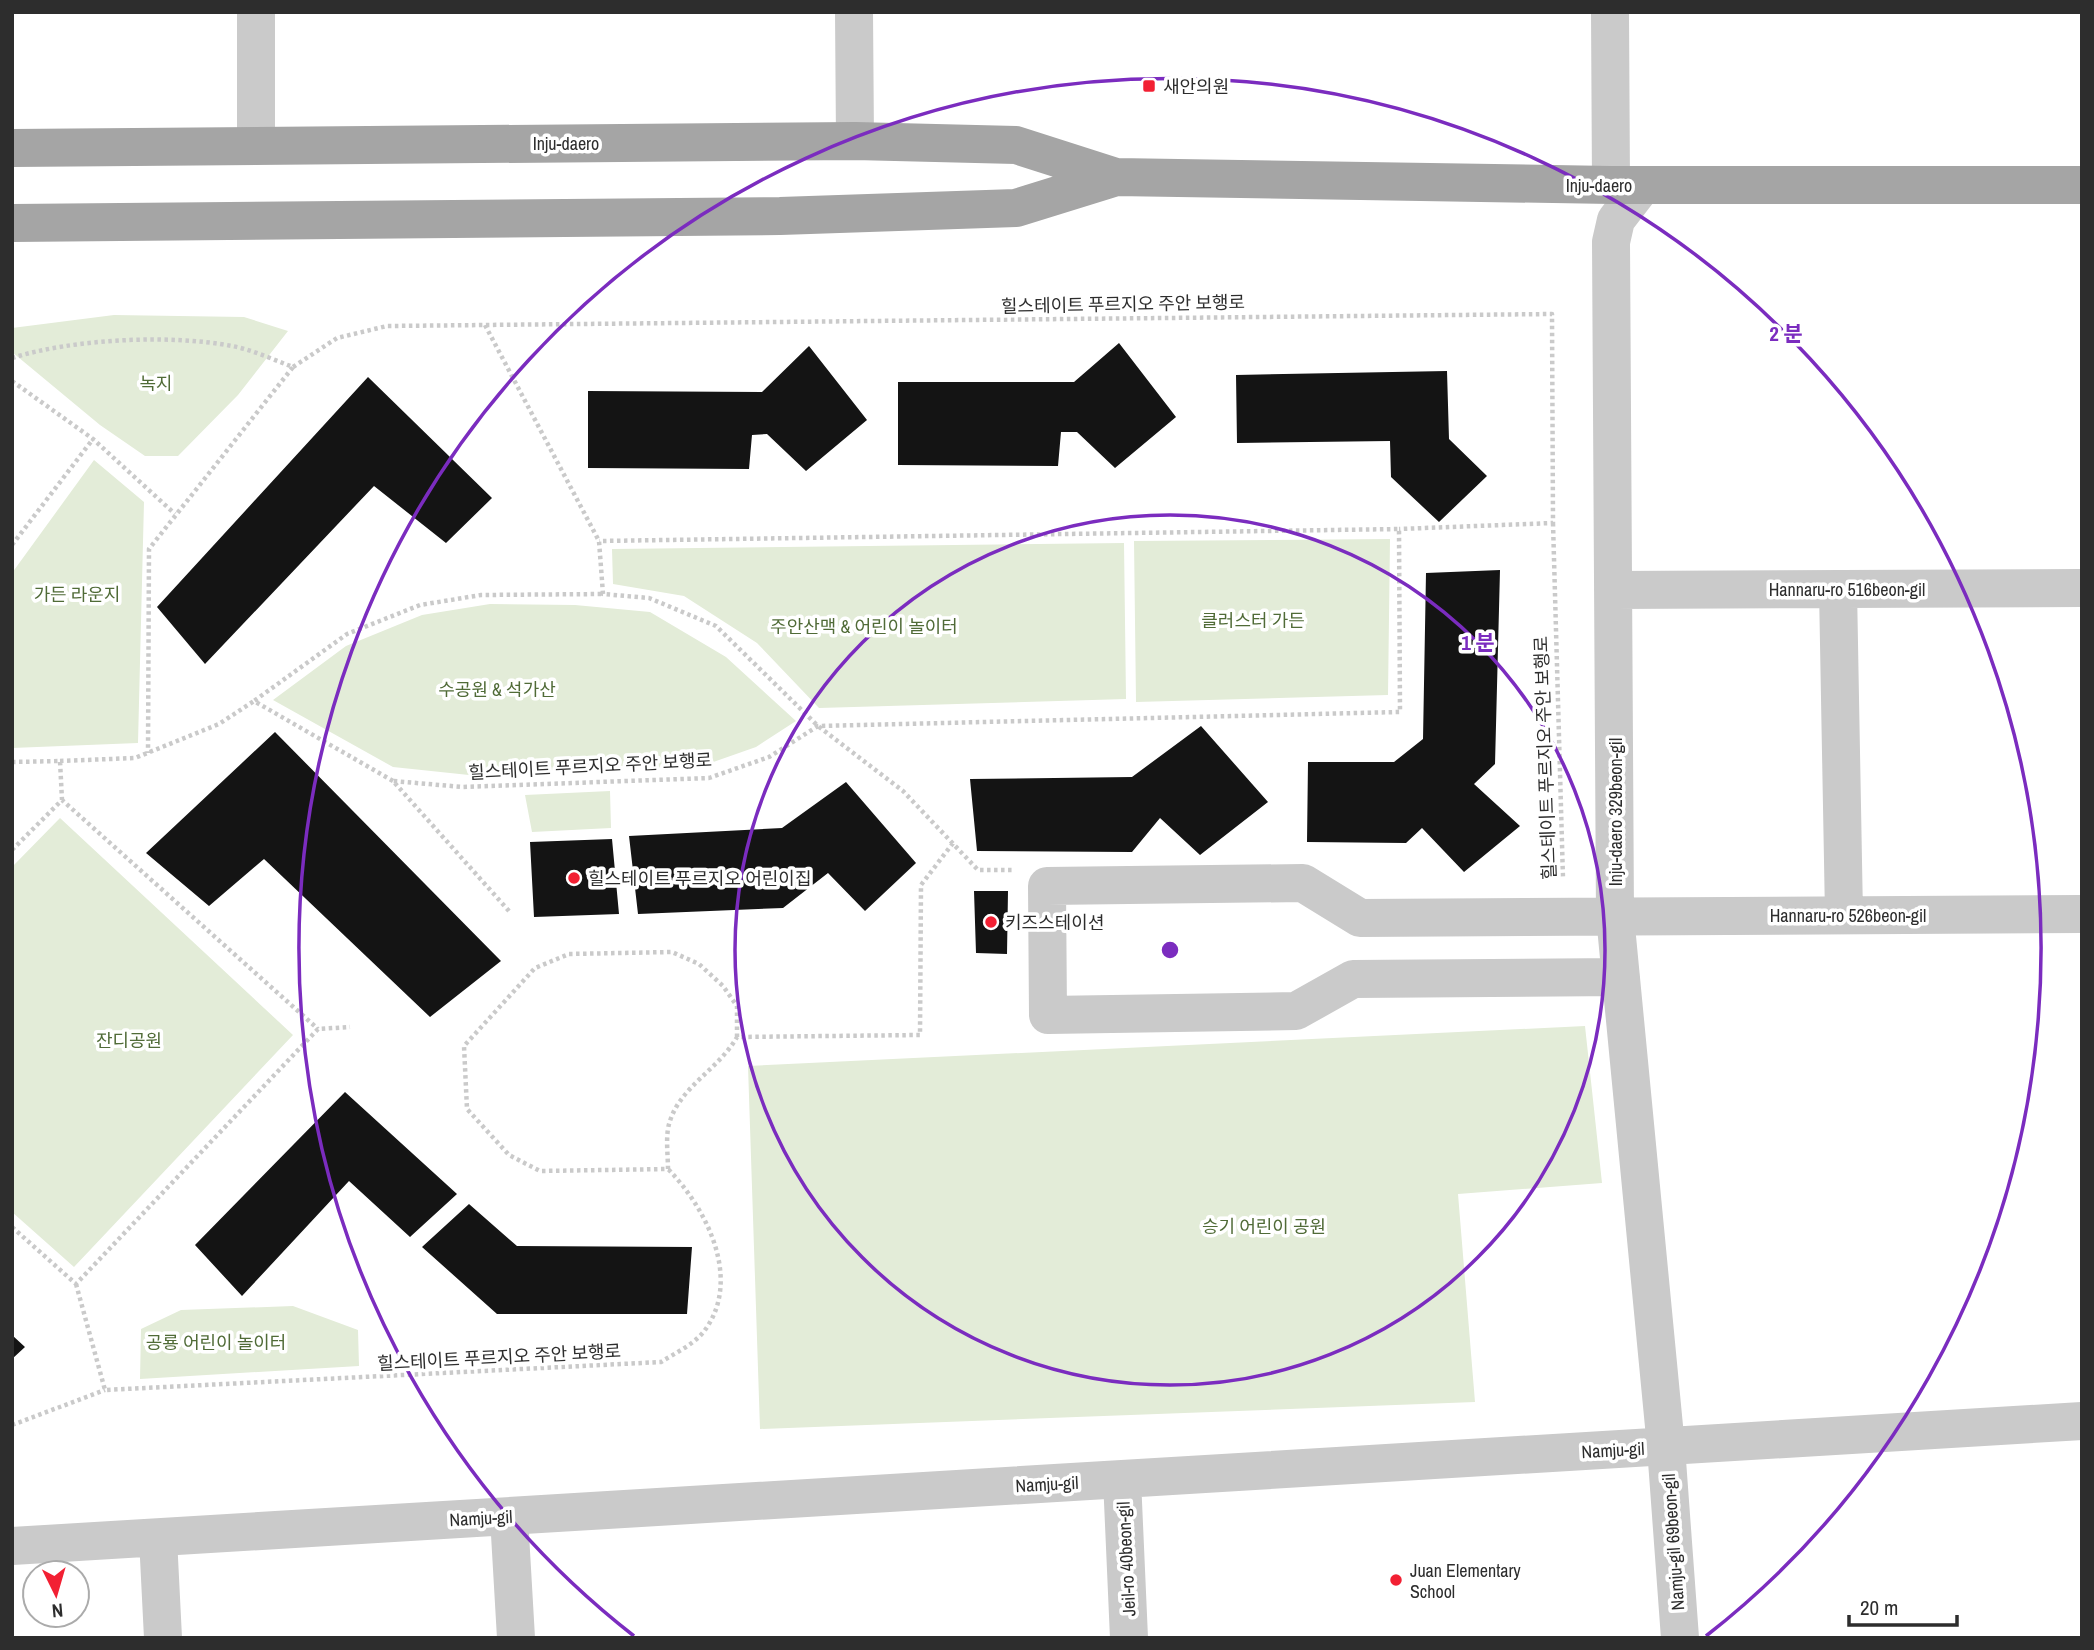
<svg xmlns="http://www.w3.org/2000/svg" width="2094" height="1650" viewBox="0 0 2094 1650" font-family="'Archivo Narrow','Noto Sans KR',sans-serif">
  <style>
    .green { fill: #e3ecd8 }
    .building { fill: #141414 }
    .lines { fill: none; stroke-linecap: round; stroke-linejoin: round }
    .path { stroke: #cacaca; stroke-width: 4.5; stroke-dasharray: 3.5 3.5; stroke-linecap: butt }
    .minor { stroke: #cacaca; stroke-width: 38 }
    .major { stroke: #a5a5a5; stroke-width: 38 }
    .ring { fill: none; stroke: #7b2cbf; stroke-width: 3.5 }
    .poi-dot { fill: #f22033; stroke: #fff; stroke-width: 2.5 }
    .labels { text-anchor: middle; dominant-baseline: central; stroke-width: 7; stroke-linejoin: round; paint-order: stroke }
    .poi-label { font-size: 18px; fill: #2d2d2d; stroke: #fff; text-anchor: start }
    .street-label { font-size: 18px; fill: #2d2d2d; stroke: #fff }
    .park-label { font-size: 18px; fill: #506b37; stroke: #fff }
    .centre { fill: #7b2cbf; stroke: #fff; stroke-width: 3.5 }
    .ring-label { font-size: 21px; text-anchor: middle; font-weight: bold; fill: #7b2cbf; stroke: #fff; stroke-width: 7; stroke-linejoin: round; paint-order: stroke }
  </style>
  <rect width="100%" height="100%" fill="#fff"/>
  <!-- green -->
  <path class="green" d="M114 315 244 317 288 331 238 395 178 456H145L100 425 12 352V328Z
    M94 460 144 502 138 743 12 748V573Z
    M1390 539 1388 695 1136 702 1134 541Z
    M1124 543 1126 699 819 708 757 643 684 596 613 584 612 549Z
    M490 604 575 605 650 612 726 657 796 721 756 747 702 766 469 775 393 767 273 700 346 646 422 615Z
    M610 791 611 828 532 832 525 795Z
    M60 818 293 1035 74 1267 12 1212V867Z
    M1585 1026 1602 1183 1458 1194 1475 1402 760 1429 748 1066Z
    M293 1306 358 1330 359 1366 140 1379 141 1329 181 1310Z"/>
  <!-- building -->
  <path class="building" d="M1119 343 1176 417 1115 468 1077 432H1061L1058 466 898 465V382H1074Z
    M809 346 867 420 806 471 767 434 752 435 749 469 588 468V391L762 392Z
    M1447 371 1449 439 1487 476 1439 522 1391 477 1390 441 1237 443 1236 375Z
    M368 377 492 498 446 543 374 486 205 664 157 607Z
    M1500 570 1495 764 1474 784 1520 826 1464 872 1422 828 1406 843 1307 842 1308 762H1394L1423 739 1426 573Z
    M1201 726 1268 802 1200 855 1160 818 1132 852 977 851 970 779 1132 777Z
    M275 732 501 961 430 1017 264 859 209 906 146 853Z
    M846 782 916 863 865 911 828 873 783 908 638 914 629 836 782 828Z
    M612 839 619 914 534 917 530 842Z
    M974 891H1008L1007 954 976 953Z
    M345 1092 457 1194 410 1237 349 1181 242 1296 195 1245Z
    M469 1204 517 1246 692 1247 687 1314H497L422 1247Z
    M12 1335 25 1347 12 1359Z"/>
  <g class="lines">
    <!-- path -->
    <path class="path" d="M485 325 599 541 603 594 649 598 716 626 818 726 903 791 978 870H1013
      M12 358C72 339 170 334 232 346 253 350 274 360 293 367L149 549 148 753
      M293 367 337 338 387 326 1552 314 1553 523 1399 529
      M12 381 93 439 175 514
      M1553 523 1563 879
      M12 545 93 439
      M60 761 135 758 219 724 254 701
      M12 762 60 761 62 800
      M393 781 254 701 347 634 420 605 481 595 603 594
      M12 850 62 800 318 1029
      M509 911 393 781 463 787 709 778 769 757 818 726 1400 712 1399 529 599 541
      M737 1037V1006L723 986 699 964 672 952 569 954 535 968 464 1046 467 1109 509 1155 540 1171 668 1169C668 1155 665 1134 670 1121 681 1086 719 1069 737 1037L920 1035 921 885 953 843
      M12 1227 76 1284 318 1029 350 1027
      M76 1284 105 1390 661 1362C675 1353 695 1344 705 1330 742 1279 707 1209 668 1169
      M12 1425 105 1390"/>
    <!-- minor -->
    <path class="minor" d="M854 12 855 141
      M1610 12 1611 185
      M256 146V12
      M1643 185 1616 220 1611 242 1615 916 1666 1447 1680 1638
      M1838 589 1844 915
      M1613 590 2082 588
      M1621 977 1353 979 1296 1011 1048 1015 1047 886 1303 883 1360 918 2082 914
      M1122 1479 1129 1638
      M509 1517 516 1638
      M158 1538 163 1638
      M12 1546 2082 1421"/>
    <!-- major -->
    <path class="major" d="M12 148 855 141 1016 145 1116 177 1611 185H2082
      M12 223 780 216 1016 208 1116 177"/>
  </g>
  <!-- distance rings -->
  <g class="ring">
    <circle cx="1170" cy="950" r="435"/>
    <path d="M634 1636A871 871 0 1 1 1706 1636"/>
  </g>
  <!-- markers -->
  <g class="poi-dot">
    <rect x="1142" y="79" width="14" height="14" rx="3.5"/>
    <circle cx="574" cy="878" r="7"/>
    <circle cx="991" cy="922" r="7"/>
    <circle cx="1396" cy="1580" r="7"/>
  </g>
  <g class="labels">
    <!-- poi labels -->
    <g class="poi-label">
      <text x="1163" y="86">새안의원</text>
      <text x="588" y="878">힐스테이트 푸르지오 어린이집</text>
      <text x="1005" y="922">키즈스테이션</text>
      <text x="1410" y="1570">Juan Elementary<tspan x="1410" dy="21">School</tspan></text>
    </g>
    <!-- street labels -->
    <g class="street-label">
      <text x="566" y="143">Inju-daero</text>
      <text x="1599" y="185">Inju-daero</text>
      <text transform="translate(1123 304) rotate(-1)">힐스테이트 푸르지오 주안 보행로</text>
      <text x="1847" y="589">Hannaru-ro 516beon-gil</text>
      <text transform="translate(1545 758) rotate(-92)">힐스테이트 푸르지오 주안 보행로</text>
      <text transform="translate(590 766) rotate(-3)">힐스테이트 푸르지오 주안 보행로</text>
      <text transform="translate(1615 812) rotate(-90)">Inju-daero 329beon-gil</text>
      <text x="1848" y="915">Hannaru-ro 526beon-gil</text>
      <text transform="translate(499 1357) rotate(-3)">힐스테이트 푸르지오 주안 보행로</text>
      <text transform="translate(1613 1450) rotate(-3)">Namju-gil</text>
      <text transform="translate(1047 1484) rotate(-3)">Namju-gil</text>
      <text transform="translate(481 1518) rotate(-3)">Namju-gil</text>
      <text transform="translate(1673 1542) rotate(-94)">Namju-gil 69beon-gil</text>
      <text transform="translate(1126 1559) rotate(-93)">Jeil-ro 40beon-gil</text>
    </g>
    <!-- park labels -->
    <g class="park-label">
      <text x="156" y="383">녹지</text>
      <text x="77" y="594">가든 라운지</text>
      <text x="1253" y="620">클러스터 가든</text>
      <text x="864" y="626">주안산맥 &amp; 어린이 놀이터</text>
      <text x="497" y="689">수공원 &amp; 석가산</text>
      <text x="129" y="1040">잔디공원</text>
      <text x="1264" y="1226">승기 어린이 공원</text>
      <text x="216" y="1342">공룡 어린이 놀이터</text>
    </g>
  </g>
  <circle cx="1170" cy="950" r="10" class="centre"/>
  <g class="ring-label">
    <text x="1786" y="341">2 분</text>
    <text x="1478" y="650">1 분</text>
  </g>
  <!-- border -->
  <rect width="2094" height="1650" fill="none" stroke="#2d2d2d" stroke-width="28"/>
  <!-- north arrow -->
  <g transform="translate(56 1594) rotate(175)"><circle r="33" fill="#ffffff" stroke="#ababab" stroke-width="2"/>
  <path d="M0-5L12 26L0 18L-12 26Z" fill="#f22033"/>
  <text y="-10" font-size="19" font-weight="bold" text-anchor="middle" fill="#2d2d2d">N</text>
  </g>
  <!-- scale -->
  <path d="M1849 1615v10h108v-10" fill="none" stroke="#2d2d2d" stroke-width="3.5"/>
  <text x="1860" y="1615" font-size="21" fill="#2d2d2d" stroke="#ffffff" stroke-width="5" paint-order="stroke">20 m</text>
</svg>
